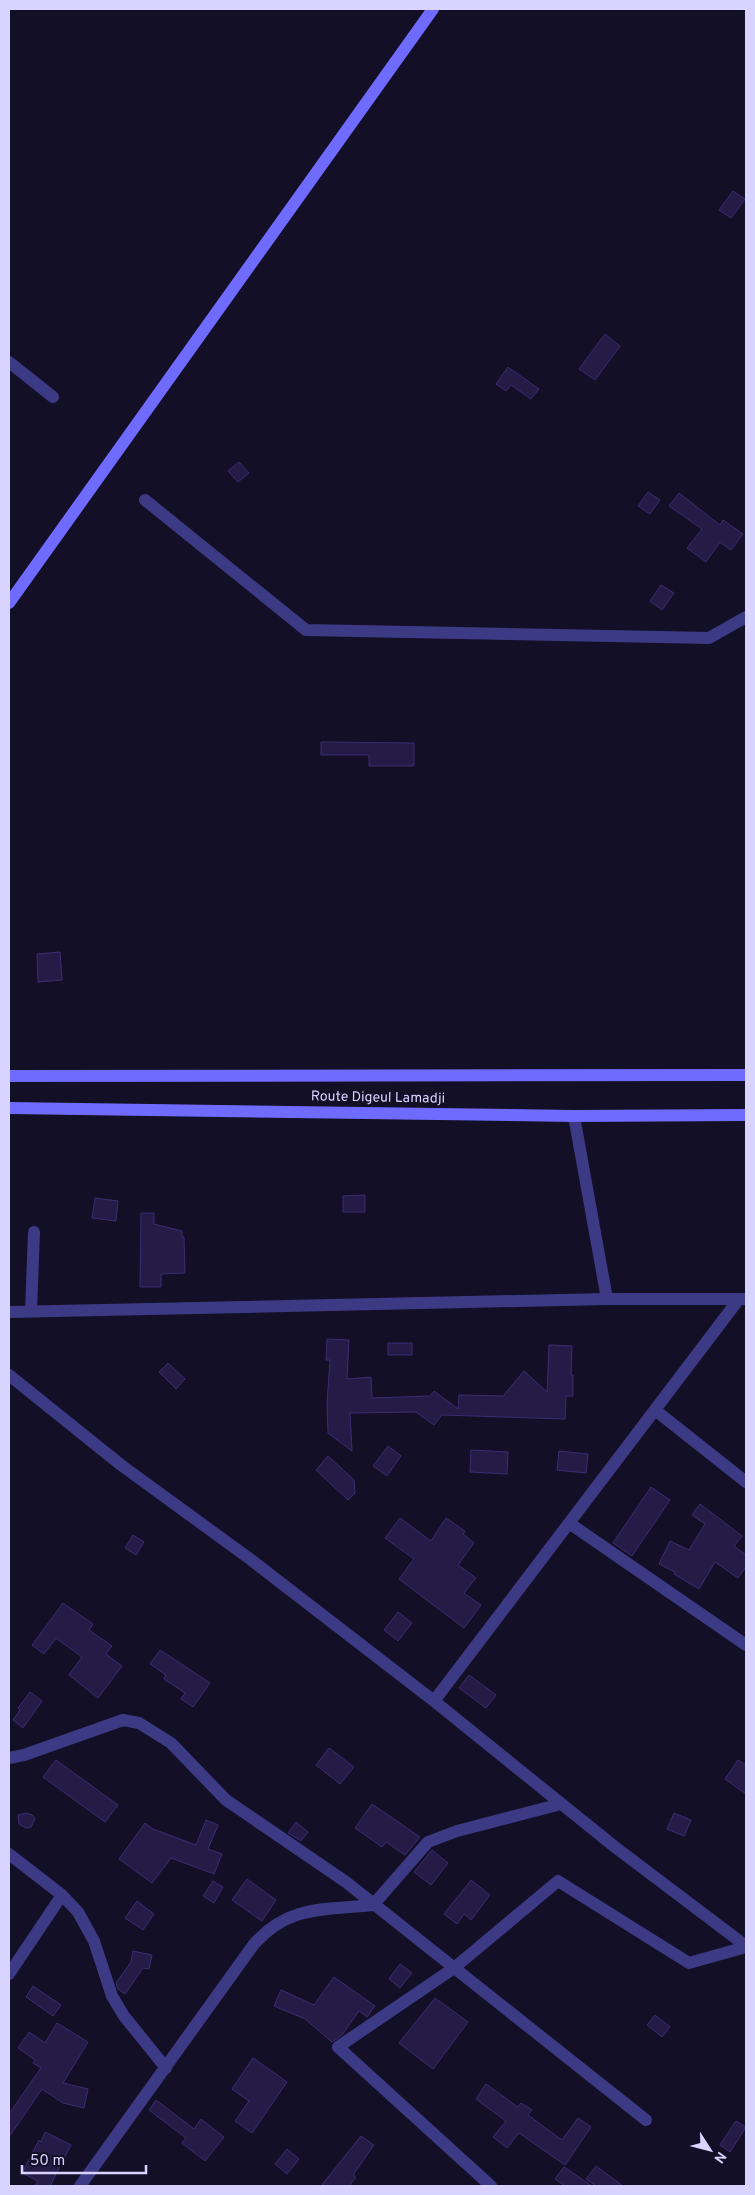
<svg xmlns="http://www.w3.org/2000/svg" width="755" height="2195" viewBox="0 0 755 2195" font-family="Overpass,sans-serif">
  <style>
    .building { fill: #241b47; stroke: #3b2d73 }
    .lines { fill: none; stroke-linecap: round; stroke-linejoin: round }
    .street { stroke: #3d3a85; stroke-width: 12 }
    .secondary { stroke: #6f6bff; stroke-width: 12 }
    .labels { text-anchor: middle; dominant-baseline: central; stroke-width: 4.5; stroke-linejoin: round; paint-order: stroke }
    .street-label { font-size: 14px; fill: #d9d4ff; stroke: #130f26 }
  </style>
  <rect width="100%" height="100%" fill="#130f26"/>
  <!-- building -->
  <path class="building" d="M733 191 745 199 731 218 719 210Z
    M605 334 620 346 595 380 579 369Z
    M508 367 539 389 531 399 511 385 506 391 496 384Z
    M239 462 249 473 238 482 228 471Z
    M648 492 660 500 650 514 638 506Z
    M679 493 720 525 723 520 743 534 731 550 720 542 706 562 687 548 702 529 669 506Z
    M661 585 674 593 662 610 650 601Z
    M321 742 414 743V766H369V755H321Z
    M60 952 62 980 38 982 37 954Z
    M365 1195V1212H343V1196Z
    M95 1198 118 1201 116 1221 92 1218Z
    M141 1213H154V1224L182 1231V1237H184L185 1273 161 1274V1287H140Z
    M327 1339 349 1340 347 1379 371 1377 372 1398 430 1396 434 1391 458 1409 459 1395 503 1396 524 1371 547 1392 549 1345 572 1346 571 1375H573V1396H566L565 1419 442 1415 434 1425 416 1412 350 1413 352 1451 328 1433 327 1403 330 1360H326Z
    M388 1343H412V1355H388Z
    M168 1363 185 1379 176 1389 159 1372Z
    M388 1446 401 1456 387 1476 373 1466Z
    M471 1450 508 1452 507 1474 470 1472Z
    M559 1451 588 1454 586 1473 557 1470Z
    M328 1456 354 1480 355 1493 348 1500 316 1470Z
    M651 1487 670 1500 632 1556 613 1543Z
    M700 1504 742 1536 734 1546 746 1555V1567L738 1578 715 1562 699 1589 674 1574 675 1572 659 1564 670 1541 689 1550 705 1524 692 1515Z
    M400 1518 431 1541 446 1518 465 1531 463 1534 474 1543 458 1565 476 1578 464 1593 481 1605 464 1628 399 1579 414 1559 385 1538Z
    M133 1535 144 1542 136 1555 125 1548Z
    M63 1603 93 1624 89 1630 112 1646 106 1654 122 1666 98 1698 69 1675 82 1657 56 1638 44 1654 32 1645Z
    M398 1612 412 1623 398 1641 384 1630Z
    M160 1650 210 1683 193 1707 181 1699 185 1693 164 1679 166 1675 150 1664Z
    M469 1675 496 1695 486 1708 459 1688Z
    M30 1692 42 1701 23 1728 13 1720 20 1710 18 1708Z
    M329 1748 354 1767 340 1784 316 1765Z
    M56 1760 118 1805 105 1822 43 1777Z
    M738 1760 746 1765V1794L725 1779Z
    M372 1804 420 1837 405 1855 386 1842 382 1847 355 1828Z
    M26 1813 32 1815 35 1819 31 1827 26 1828 19 1824 18 1815Z
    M674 1813 691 1820 684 1836 667 1829Z
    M206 1820 218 1825 208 1849 222 1854 214 1874 171 1858 152 1883 119 1859 145 1823 153 1829 196 1845Z
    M296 1822 308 1832 301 1841 288 1833Z
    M432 1850 448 1863 431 1885 414 1872Z
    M247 1879 276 1900 262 1921 232 1900Z
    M471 1880 490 1895 471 1920 464 1914 457 1924 444 1914Z
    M213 1881 223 1887 214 1903 203 1896Z
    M137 1901 154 1914 143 1930 125 1918Z
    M133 1951 152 1955 149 1969 143 1968 125 1994 118 1989 116 1983 131 1962Z
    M400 1964 412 1973 400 1988 389 1979Z
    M334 1977 375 2006 367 2017 359 2011 342 2035 332 2042 305 2019 274 2006 281 1990 314 2005Z
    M33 1986 61 2005 53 2016 26 1997Z
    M435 1998 468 2022 433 2069 399 2043Z
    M655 2015 670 2027 662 2037 647 2025Z
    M57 2023 88 2042 63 2083 88 2089 84 2108 63 2103 42 2089 9 2137V2114L41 2068 33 2063 35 2060 18 2048 29 2032 45 2043Z
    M253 2058 287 2082 252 2133 235 2121 249 2101 232 2089Z
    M486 2084 518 2107 521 2103 532 2110 528 2115 562 2140 578 2118 591 2127 565 2165 519 2133 507 2148 493 2137 506 2121 476 2099Z
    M156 2100 194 2129 201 2119 224 2137 205 2161 182 2143 186 2138 149 2110Z
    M736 2121 746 2127 730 2152 720 2145Z
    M45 2132 71 2145 50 2186H35L38 2181 22 2173 39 2140 41 2142Z
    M361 2136 374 2145 353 2175 356 2177 349 2186H321Z
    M287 2149 299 2159 287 2174 275 2164Z
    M596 2166 623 2186H596L586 2179Z
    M564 2167 592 2186H565L555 2179Z"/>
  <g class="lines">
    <!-- street -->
    <path class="street" d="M9 362 53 397
      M145 500 306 630 709 638 746 617
      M574 1116 607 1299
      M31 1311 34 1232
      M9 1312 607 1299H746
      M9 1375 121 1465 250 1559 434 1701 615 1847 746 1946
      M655 1410 746 1482
      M569 1523 746 1645
      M434 1701 739 1299
      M9 1758 24 1755 123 1720 139 1723 171 1743 226 1800 346 1882 646 2120
      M9 1854 62 1895 78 1912 94 1941 112 1996 124 2016 166 2068
      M9 1974 62 1895
      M80 2186 254 1944C289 1905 324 1910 373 1905L428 1842 457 1831 561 1804
      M491 2186 338 2047 454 1968 558 1881 689 1963 746 1947"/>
    <!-- secondary -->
    <path class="secondary" d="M9 603 433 9
      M9 1076 746 1075
      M9 1108 574 1116 746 1115"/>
  </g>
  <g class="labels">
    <!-- street labels -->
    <g class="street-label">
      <text transform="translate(378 1098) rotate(1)">Route Digeul Lamadji</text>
    </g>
  </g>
  <!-- border -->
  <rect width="755" height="2195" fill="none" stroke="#d9d4ff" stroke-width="20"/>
  <!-- north arrow -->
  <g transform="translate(710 2150) rotate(126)" stroke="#130f26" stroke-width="4" paint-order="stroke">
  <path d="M0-4L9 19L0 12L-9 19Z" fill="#d9d4ff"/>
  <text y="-8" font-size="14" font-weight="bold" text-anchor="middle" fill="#d9d4ff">N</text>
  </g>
  <!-- scale -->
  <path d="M22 2165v8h124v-8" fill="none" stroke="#d9d4ff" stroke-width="2.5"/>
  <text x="30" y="2165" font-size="15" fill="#d9d4ff" stroke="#130f26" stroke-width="4" paint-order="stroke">50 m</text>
</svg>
